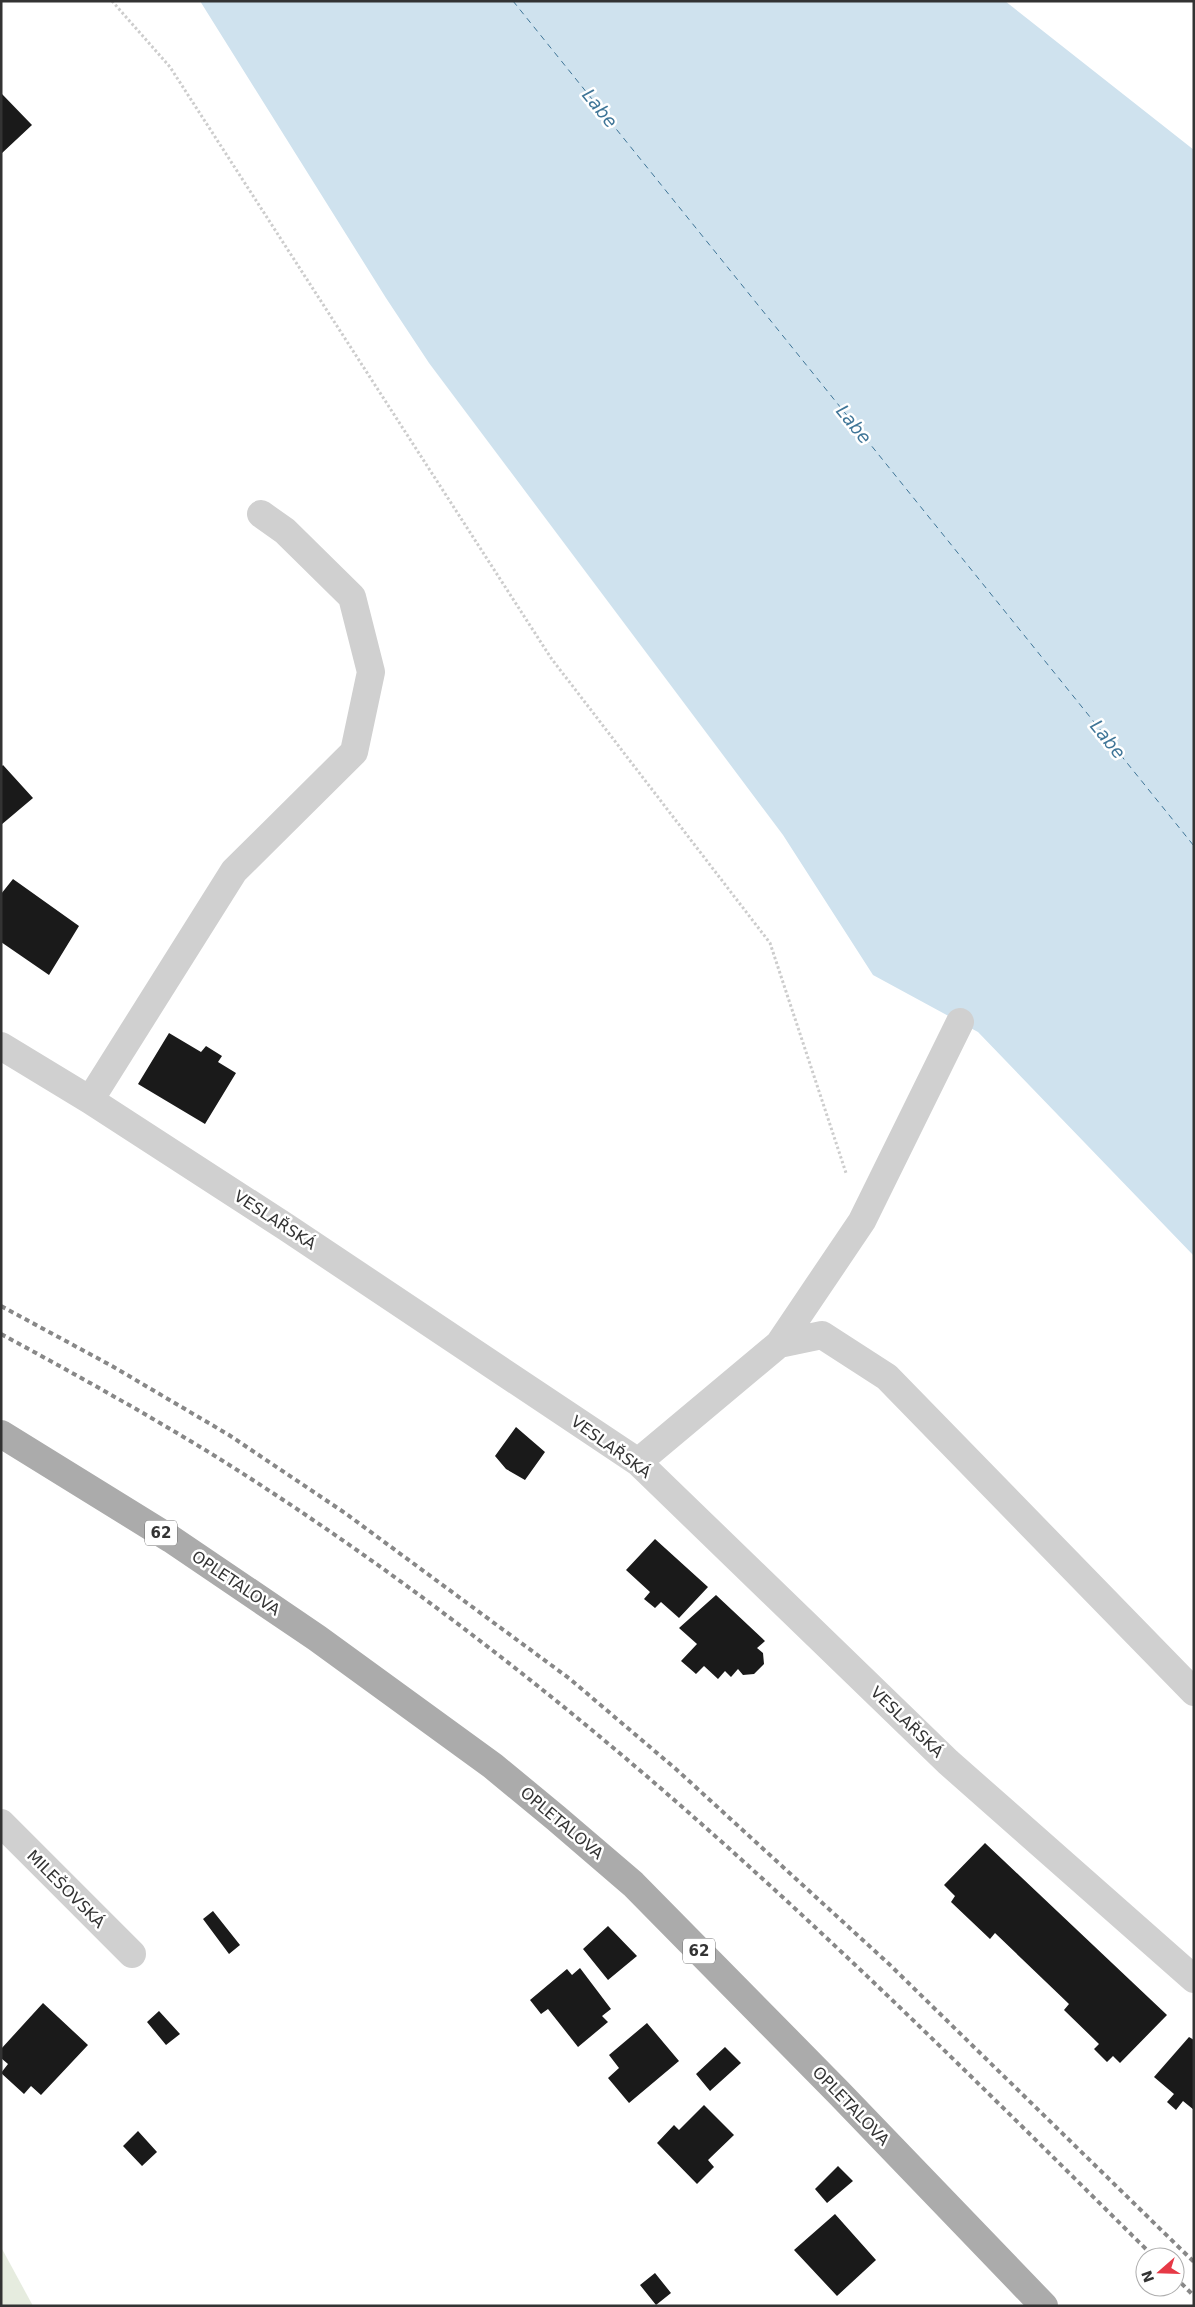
<svg xmlns="http://www.w3.org/2000/svg" width="1195" height="2307" viewBox="0 0 1195 2307" font-family="'DejaVu Sans',sans-serif">
  <style>
    .green { fill: #e6ecdf }
    .water { fill: #cfe2ee }
    .lines { fill: none; stroke-linecap: round; stroke-linejoin: round }
    .ferry { stroke: #3f7597; stroke-width: 1; stroke-dasharray: 6 5; stroke-linecap: butt }
    .building { fill: #1a1a1a }
    .path { stroke: #cdcdcd; stroke-width: 3; stroke-dasharray: 2.5 2.5; stroke-linecap: butt }
    .minor { stroke: #d0d0d0; stroke-width: 28 }
    .major { stroke: #ababab; stroke-width: 28 }
    .rail { stroke: #888; stroke-width: 4; stroke-dasharray: 5 4; stroke-linecap: butt }
    .labels { text-anchor: middle; dominant-baseline: central; stroke-width: 5; stroke-linejoin: round; paint-order: stroke }
    .shield { fill: #fff; stroke: #707070; stroke-width: 1 }
    .shield-label { font-size: 15px; font-weight: bold; fill: #333 }
    .street-label { font-size: 16px; fill: #333; stroke: #fff }
    .water-label { font-size: 18px; font-style: italic; fill: #3f7597; stroke: #fff }
  </style>
  <rect width="100%" height="100%" fill="#fff"/>
  <!-- green -->
  <path class="green" d="M1 2247 33 2306H1Z"/>
  <!-- water -->
  <path class="water" d="M200 1H1005L1194 150V1256L978 1032 873 975 783 835 429 363 386 298Z"/>
  <g class="lines">
    <!-- ferry -->
    <path class="ferry" d="M513 1 1194 846"/>
  </g>
  <!-- building -->
  <path class="building" d="M1 93 32 125 1 154Z
    M3 765 33 798 1 825V767Z
    M13 879 79 926 49 975 1 942V894Z
    M169 1033 201 1052 206 1046 222 1056 218 1062 236 1073 205 1124 138 1084Z
    M516 1427 545 1452 525 1480 506 1469 495 1456Z
    M655 1539 708 1587 679 1618 661 1602 655 1608 644 1599 650 1592 626 1570Z
    M716 1595 765 1641 757 1648 763 1653 764 1664 754 1674 743 1675 738 1669 731 1677 725 1671 718 1679 704 1666 696 1674 681 1661 697 1644 679 1628Z
    M985 1843 1167 2015 1120 2063 1113 2056 1107 2062 1094 2049 1099 2044 1064 2010 1069 2004 995 1933 990 1939 951 1902 955 1896 944 1885Z
    M213 1911 240 1945 229 1954 203 1919Z
    M608 1926 637 1956 608 1980 583 1949Z
    M580 1968 611 2009 602 2016 608 2022 578 2047 548 2009 541 2014 530 2000 567 1969 572 1975Z
    M43 2003 88 2045 41 2095 31 2086 24 2094 1 2073 8 2064 1 2058V2049Z
    M159 2011 180 2034 166 2045 147 2022Z
    M647 2023 679 2061 629 2103 608 2078 619 2068 609 2055Z
    M1189 2037 1194 2040V2110L1183 2101 1176 2110 1167 2102 1174 2094 1154 2077Z
    M725 2047 741 2063 710 2091 696 2074Z
    M704 2105 734 2135 708 2160 714 2167 697 2184 657 2143 674 2125 679 2130Z
    M138 2131 157 2152 142 2166 123 2146Z
    M838 2166 853 2181 827 2203 815 2189Z
    M835 2214 876 2260 837 2296 794 2250Z
    M655 2273 671 2293 656 2305 640 2285Z"/>
  <g class="lines">
    <!-- path -->
    <path class="path" d="M112 1 170 67 551 658 770 943 846 1173"/>
    <!-- minor -->
    <path class="minor" d="M1 1046 90 1100 286 1227 638 1462 948 1762 1194 1979
      M90 1100 234 871 354 752 371 672 352 597 285 531 261 514
      M779 1344 822 1335 887 1377 1194 1692
      M638 1462 779 1344 862 1221 960 1022
      M1 1823 132 1954"/>
    <!-- major -->
    <path class="major" d="M1 1434 171 1539 317 1638 493 1766 556 1818 633 1884 839 2093 1044 2306"/>
    <!-- rail -->
    <path class="rail" d="M1 1306 112 1366 229 1435 345 1513 570 1679 677 1770 889 1964 1194 2262
      M1 1334C73 1373 145 1413 215 1456 332 1529 446 1612 554 1699 767 1871 960 2065 1154 2257
      M1175 2277 1194 2296"/>
  </g>
  <g class="labels">
    <!-- shield labels -->
    <g class="shield">
      <rect x="145" y="1520.5" width="32" height="25" rx="4"/>
      <rect x="683" y="1938.5" width="32" height="25" rx="4"/>
    </g>
    <g class="shield-label">
      <text x="161" y="1533">62</text>
      <text x="699" y="1951">62</text>
    </g>
    <!-- street labels -->
    <g class="street-label">
      <text transform="translate(275 1220) rotate(33)">VESLAŘSKÁ</text>
      <text transform="translate(611 1447) rotate(36)">VESLAŘSKÁ</text>
      <text transform="translate(236 1583) rotate(34)">OPLETALOVA</text>
      <text transform="translate(907 1722) rotate(44)">VESLAŘSKÁ</text>
      <text transform="translate(562 1823) rotate(40)">OPLETALOVA</text>
      <text transform="translate(66 1889) rotate(45)">MILEŠOVSKÁ</text>
      <text transform="translate(851 2106) rotate(46)">OPLETALOVA</text>
    </g>
    <!-- water labels -->
    <g class="water-label">
      <text transform="translate(600 108) rotate(51)">Labe</text>
      <text transform="translate(854 424) rotate(51)">Labe</text>
      <text transform="translate(1108 739) rotate(51)">Labe</text>
    </g>
  </g>
  <!-- border -->
  <rect width="1195" height="2307" fill="none" stroke="#333333" stroke-width="5"/>
  <!-- north arrow -->
  <g transform="translate(1160 2272) rotate(250)"><circle r="24" fill="#ffffff" stroke="#adadad"/>
  <path d="M0-4L9 19L0 12L-9 19Z" fill="#e63946"/>
  <text y="-8" font-size="14" font-weight="bold" text-anchor="middle" fill="#333333">N</text>
  </g>
</svg>
